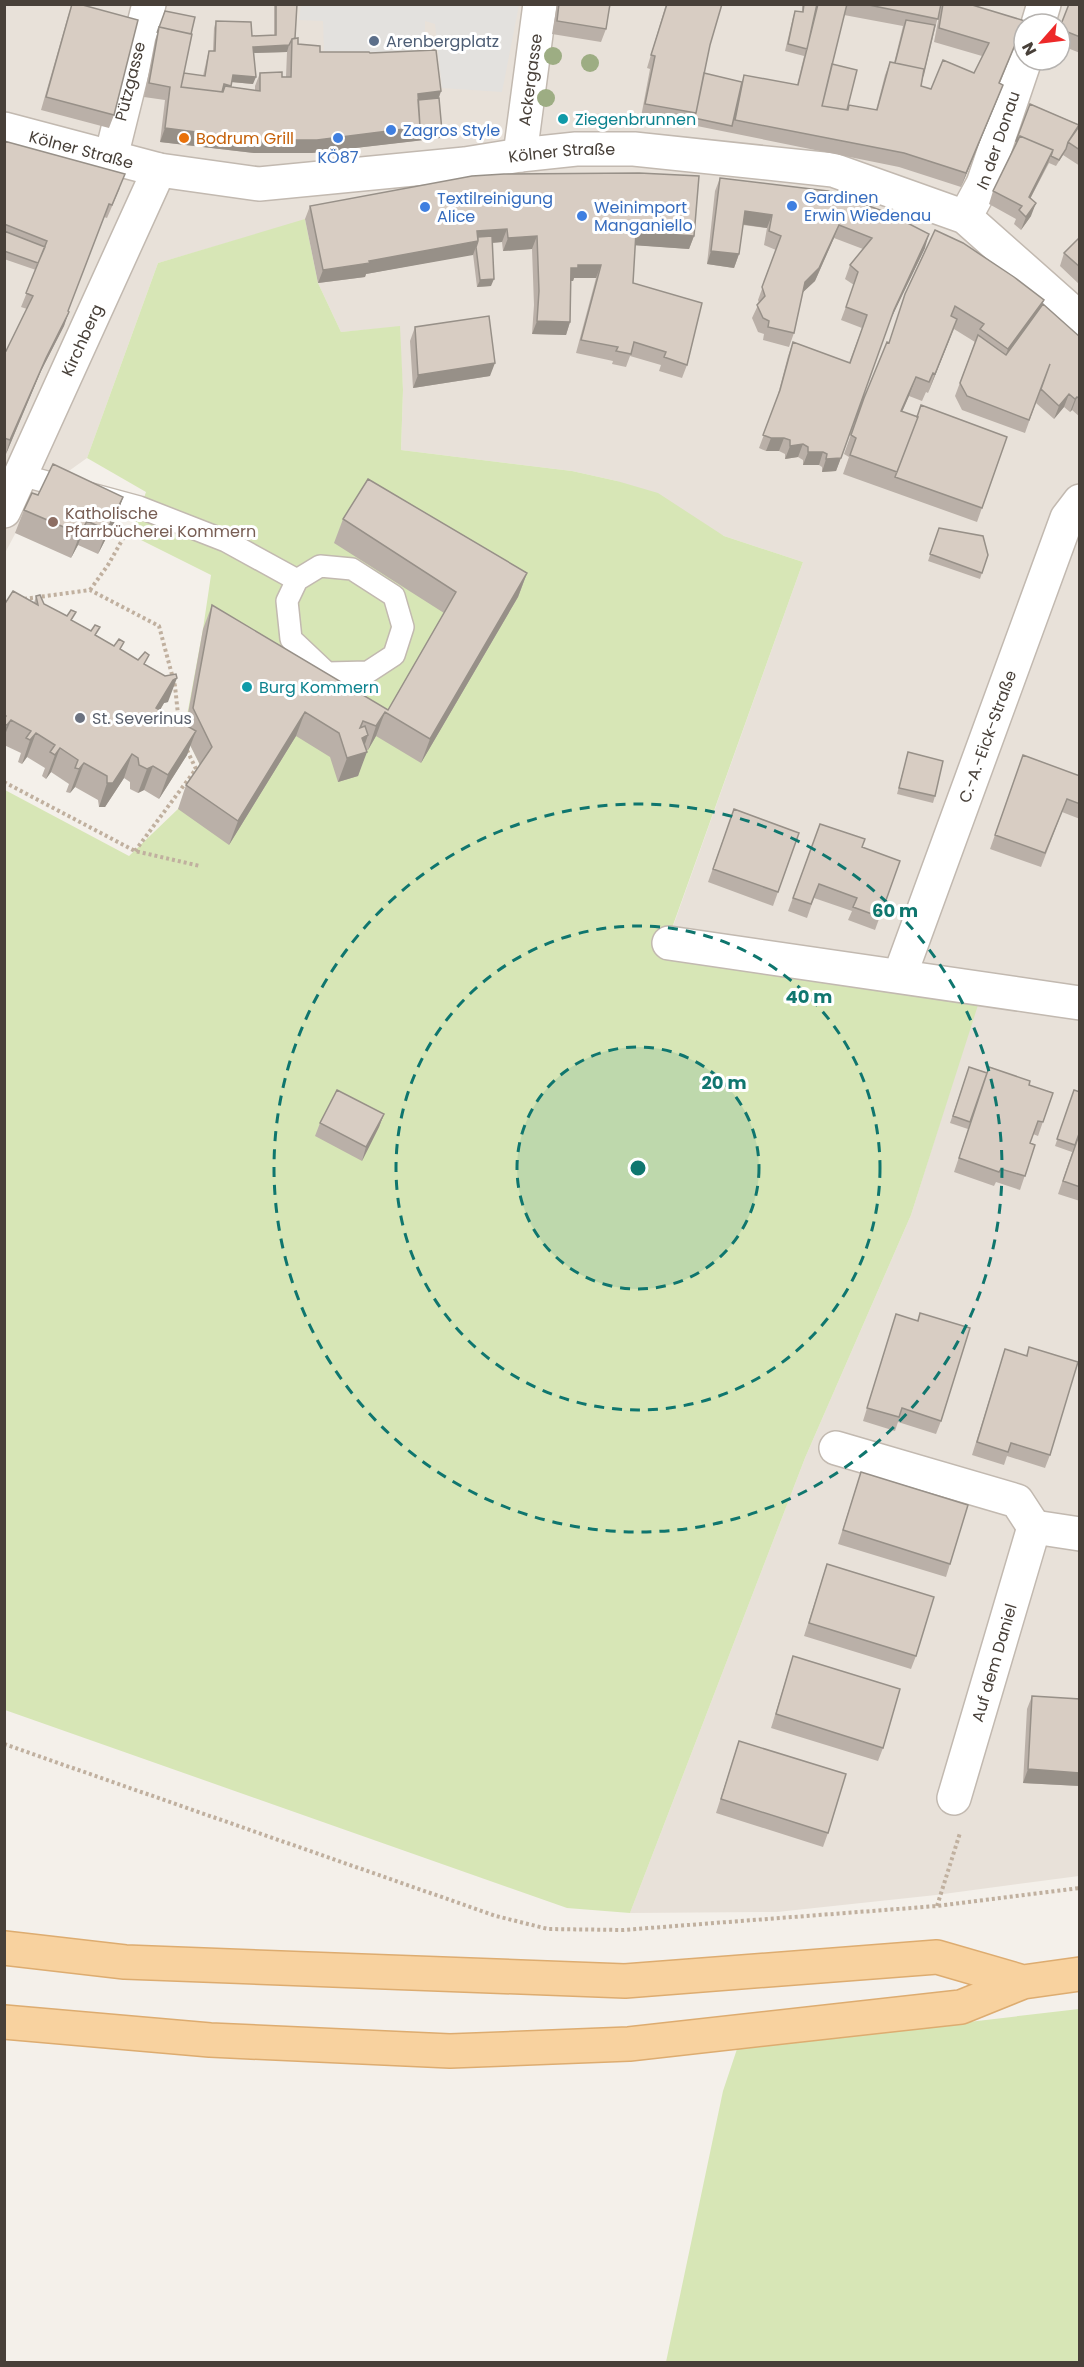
<svg xmlns="http://www.w3.org/2000/svg" width="1084" height="2367" viewBox="0 0 1084 2367" font-family="Poppins,sans-serif">
  <style>
    .residential { fill: #e8e1d9; fill-rule: evenodd }
    .green { fill: #d7e6b6 }
    .parking { fill: #e3e1de }
    .lines { fill: none; stroke-linecap: round; stroke-linejoin: round }
    .lane-casing { stroke: #c2b9b0; stroke-width: 24 }
    .street-casing { stroke: #c2b9b0; stroke-width: 36 }
    .primary-casing { stroke: #ddac70; stroke-width: 36 }
    .path { stroke: #c0b09f; stroke-width: 4; stroke-dasharray: 3 3; stroke-linecap: butt }
    .lane { stroke: #fff; stroke-width: 21 }
    .street { stroke: #fff; stroke-width: 33 }
    .primary { stroke: #f8d29f; stroke-width: 33 }
    .tree { fill: #9dad83 }
    .wall { fill: #bab0a8; fill-rule: evenodd }
    .shaded-wall { fill: #979088 }
    .building { fill: #d8cdc3; stroke: #979088; stroke-width: 1.5 }
    .ring { fill: none; stroke: #0f766e; stroke-width: 3; stroke-dasharray: 10 8 }
    .service-dot { fill: #5c6f8a; stroke: #fff; stroke-width: 2 }
    .culture-dot { fill: #0f9aa8; stroke: #fff; stroke-width: 2 }
    .shop-dot { fill: #3f7fe0; stroke: #fff; stroke-width: 2 }
    .food-dot { fill: #e8710a; stroke: #fff; stroke-width: 2 }
    .education-dot { fill: #8d6e63; stroke: #fff; stroke-width: 2 }
    .worship-dot { fill: #6b7280; stroke: #fff; stroke-width: 2 }
    .labels { text-anchor: middle; dominant-baseline: central; stroke-width: 6; stroke-linejoin: round; paint-order: stroke }
    .service-label { font-size: 16px; fill: #4e5e75; stroke: #fff; text-anchor: start }
    .street-label { font-size: 16px; fill: #484039; stroke: #fff }
    .culture-label { font-size: 16px; fill: #0d838f; stroke: #fff; text-anchor: start }
    .shop-label { font-size: 16px; fill: #366cbe; stroke: #fff; text-anchor: start }
    .food-label { font-size: 16px; fill: #c56008; stroke: #fff; text-anchor: start }
    .education-label { font-size: 16px; fill: #785e54; stroke: #fff; text-anchor: start }
    .worship-label { font-size: 16px; fill: #5b616d; stroke: #fff; text-anchor: start }
    .centre { fill: #0f766e; stroke: #fff; stroke-width: 3 }
    .ring-label { font-size: 18px; text-anchor: middle; font-weight: bold; fill: #0f766e; stroke: #fff; stroke-width: 6; stroke-linejoin: round; paint-order: stroke }
  </style>
  <rect width="100%" height="100%" fill="#f4f0ea"/>
  <!-- residential -->
  <path class="residential" d="M5 5H1079V1876L936 1895 777 1912 630 1913 805 1458 911 1215 977 1005 672 929 803 562 724 536 617 481 572 471 401 450 403 390 399 327 341 332 318 283 306 220 158 263 87 458 45 488 24 517 5 553ZM1024 24H1060V60H1024Z"/>
  <!-- green -->
  <path class="green" d="M305 219 318 283 341 332 400 326 403 390 401 450 572 471 617 481 658 493 724 536 803 562 672 928 931 991 978 1005 911 1215 805 1458 630 1913 567 1908 5 1710V790L129 856 178 809 203 771 184 732 203 629 211 575 131 535 146 492 87 458 158 263Z
    M1079 2009V2362H666L723 2091 737 2049Z"/>
  <!-- parking -->
  <path class="parking" d="M301 5H519L502 92 442 88 435 24 425 21V53L324 51 323 21 299 20Z"/>
  <g class="lines">
    <defs>
      <path id="lane" d="M21 475 139 507 226 541 297 580 320 566 352 569 394 596 403 627 394 655 368 672 327 673 291 639 287 601 297 580"/>
      <g id="street">
        <path d="M1038 24 1044 4"/>
        <path id="s1" d="M4 129 159 170 259 184 465 164 520 155 576 149H634L833 170 965 217 1080 319"/>
        <path id="s2" d="M520 155 540 4"/>
        <path id="s3" d="M111 157 149 4"/>
        <path id="s4" d="M965 217 983 184 1025 60"/>
        <path id="s5" d="M4 511 159 170"/>
        <path d="M669 943 1080 1003"/>
        <path id="s6" d="M900 975 1067 518 1080 501"/>
        <path d="M836 1448 1017 1501 1034 1527"/>
        <path id="s7" d="M954 1798 1034 1527 1080 1534"/>
      </g>
      <path id="primary" d="M4 1948 125 1962 625 1981 937 1957 1023 1982
        M4 2022 210 2040 450 2051 629 2044 961 2007 1023 1982 1080 1974"/>
    </defs>
    <!-- lane casing -->
    <use href="#lane" class="lane-casing"/>
    <!-- street casing -->
    <use href="#street" class="street-casing"/>
    <!-- primary casing -->
    <use href="#primary" class="primary-casing"/>
    <!-- path -->
    <path class="path" d="M90 590 108 565 125 535
      M24 599 90 590 159 626 175 686 179 724
      M4 782 135 851 200 866
      M135 851 196 769 186 748
      M4 1744 496 1916 548 1929 623 1930 937 1906 1080 1888
      M937 1906 960 1833"/>
    <!-- lane -->
    <use href="#lane" class="lane"/>
    <!-- street -->
    <use href="#street" class="street"/>
    <!-- primary -->
    <use href="#primary" class="primary"/>
  </g>
  <!-- trees -->
  <g class="tree">
    <circle cx="553" cy="56" r="9"/>
    <circle cx="590" cy="63" r="9"/>
    <circle cx="546" cy="98" r="9"/>
  </g>
  <!-- wall -->
  <path class="wall" d="M72 4 114 115 109 128 41 110 68 16Z
    M274 4H297L295 38 298 44 320 52 370 53 441 91 439 98 440 138 312 153H254L160 142 165 100 144 97 155 40 165 11 184 73 203 76 207 58 209 51H213L214 28 216 21 252 36 274 35ZM287 52 286 77 260 73 255 86V90L231 87 232 82 253 84 254 53Z
    M557 4H610L606 29 601 42 552 34Z
    M666 4H722L710 45 704 73 742 82 744 75 797 85 804 56 785 51 793 17 795 11 802 12V4H941L921 86 931 89 974 73 982 56 934 42 940 11 942 4H969L1025 21 1000 83 1003 85 998 98 961 187 899 167 692 125 691 126 641 117 650 69 647 68ZM844 15 903 26 894 63 890 62 885 75 876 110H847L832 64Z
    M1080 4V53L1060 45V27Z
    M1030 104 1080 125V166L1063 155 1056 166 1049 163 1030 199 1031 216 1021 230 1014 224 1016 219 989 204 993 191 1014 148Z
    M4 141 120 188 107 218 104 217 68 311 64 326 41 371 6 454 4 453V350L6 351 27 309 21 307 36 270 4 259Z
    M720 178 925 248 889 322 836 471 822 472V467L819 465H803V460L798 457 785 459V454L779 451H766L759 448 776 402 788 356 793 342 849 363 862 328 841 320 854 285 845 279 850 265 863 249 834 238 815 281 803 292 794 333 789 347 763 340 764 334 758 332 752 318 759 303 758 300 776 250 764 245 767 228 743 225 739 254 734 268 707 264 715 191Z
    M310 206 694 236 689 249 635 245 633 283 687 365 682 378 659 371 661 365 630 356 626 367 612 364 613 361 576 353 596 278H574L573 281H571L570 322 566 335 532 334 534 305 532 249 503 251 502 242 493 243 491 286 477 287 473 254 366 274 365 277 318 283 305 219Z
    M1080 237V285L1060 266 1064 253Z
    M905 294 1044 300 1041 306 1080 337V417L1072 410 1070 412 1064 407 1054 419 1036 403 1045 377 1025 433 962 410 955 396 975 342 954 329 928 393 926 392 922 401 909 396 902 412 917 417 1007 437 977 522 843 474 849 457 844 454 864 398 889 343Z
    M415 327 490 376 413 388 410 341Z
    M38 495 123 497 115 521 98 554 78 545 71 558 15 533 24 510Z
    M343 519 527 573 518 597 421 763 376 736 368 750H366L358 776 338 782 330 757 296 736 229 845 178 809 186 785 200 765 190 745 187 755 159 799 144 790 138 793 130 789V782L124 778 105 807H99L98 800 75 787 70 793 66 792 69 784 51 772 46 779 42 776 45 768 27 757 22 764 18 762 21 753 4 745V605L34 603 36 596 44 604 146 665 168 702 164 703 160 710 186 725 203 629 212 605 388 710 444 613 334 543Z
    M939 528 988 555 980 579 928 561Z
    M908 752 935 796 933 803 897 794Z
    M1023 755 1080 776V819L1062 812 1041 867 990 849Z
    M734 809 799 833 773 906 708 882Z
    M820 824 862 847 900 861 875 930 848 920 852 911 814 898 807 918 788 911Z
    M969 1067 1029 1085 1053 1093 1038 1136 1033 1134 1030 1143 1035 1145 1020 1190 996 1182 994 1186 954 1172 970 1124 968 1129 950 1123Z
    M1074 1090 1080 1092V1201L1058 1194 1074 1147 1072 1152 1055 1146Z
    M384 1114 379 1127 362 1161 315 1136 320 1123Z
    M920 1313 941 1421 936 1434 898 1422 895 1431 863 1421 896 1314 917 1321Z
    M1029 1347 1050 1455 1045 1468 1007 1456 1004 1465 972 1455 1005 1349 1026 1356Z
    M861 1472 950 1564 946 1577 838 1544Z
    M827 1564 916 1656 911 1669 804 1636Z
    M793 1656 883 1748 878 1761 771 1728Z
    M1032 1696 1080 1699V1786L1023 1783 1027 1709Z
    M739 1741 828 1833 823 1847 716 1813Z"/>
  <!-- shaded-wall -->
  <path class="shaded-wall" d="M289 45 287 52 251 53 253 47Z
    M233 75 256 77 253 84 231 82Z
    M1003 85 998 98 961 187 966 173Z
    M441 91 436 105 416 107 418 94Z
    M420 127 416 141 312 153H254L160 142 165 128Z
    M442 131 440 138 416 141 418 134Z
    M1053 150 1048 163 1024 211 1029 197Z
    M1036 203 1031 216 1021 230 1026 217Z
    M745 211 772 215 767 228 740 224Z
    M839 225 834 238 815 281 800 295 805 282Z
    M507 229 502 242 477 244 473 255 366 274 365 277 318 283 323 270 369 261 477 231Z
    M636 232 694 236 689 249 631 245Z
    M929 234 925 248 889 323 894 310Z
    M537 236 532 249 503 251 508 238Z
    M711 251 739 254 734 268 707 264Z
    M578 265H601L596 278H574L573 281H566L571 268Z
    M494 279 491 286 477 287 480 280Z
    M1044 300 1037 319 1002 368 1008 349Z
    M69 312 64 326 41 371 6 454 10 440 46 358Z
    M957 319 950 338 928 393 935 374Z
    M537 321 570 322 566 335 532 334Z
    M495 363 490 376 413 388 418 375Z
    M916 377 909 396 894 430 901 411Z
    M1069 394 1064 407 1054 419 1059 406Z
    M1077 397 1072 410 1070 412 1075 399Z
    M771 438H784L779 451H766Z
    M803 444 798 457 785 459 790 446Z
    M808 452H823L819 465H803Z
    M841 458 836 471 822 472 826 459Z
    M123 497 115 521 98 554 107 530Z
    M87 521 78 545 71 558 80 534Z
    M527 573 518 597 421 763 430 739Z
    M177 678 168 702 164 703 147 732 156 708 173 680Z
    M305 712 296 736 229 845 238 821Z
    M385 712 376 736 368 750 376 726Z
    M11 720 4 737V733L7 725Z
    M196 731 187 755 159 799 168 775Z
    M36 733 27 757 22 764 30 740Z
    M368 735 362 753 367 752 358 776 338 782 347 758 362 738Z
    M60 748 51 772 46 779 55 755Z
    M132 754 124 778 105 807H99L107 783Z
    M84 763 75 787 70 793 79 769Z
    M153 766 144 790 138 793 147 769Z
    M384 1114 379 1127 362 1161 366 1147Z
    M1028 1769 1080 1773V1786L1023 1783Z"/>
  <!-- building -->
  <path class="building" d="M72 4H79L138 20 114 115 46 97Z
    M276 4H297L295 38 292 39 289 45 253 47 256 77 233 75 231 86 224 84 222 92 181 87 184 73 205 76 209 51H215L216 21 251 22 252 36 276 35Z
    M559 4H610L606 29 557 21Z
    M667 4H722L710 45 696 113 645 104 655 56 651 55Z
    M804 4H817L807 49 788 44 795 11 803 12Z
    M818 4H847L822 106 848 110 849 105 877 110 890 62 924 69 921 86 931 89 943 60 974 73 989 43 939 28 943 4H969L1025 21 999 83 1003 85 966 173 904 153 735 120 744 75 798 85Z
    M864 4H941L938 19Z
    M1069 4H1080V37L1060 29V27Z
    M165 11 195 17 191 34 159 27 157 33Z
    M906 20 935 25 923 76 924 69 895 63Z
    M159 27 192 34 181 87 223 92 225 86 260 91V73L282 72V77H291L292 39 298 38V44L320 46V52H369L370 53 436 50 441 91 418 94 420 127 317 140H258L165 128 170 87 149 83Z
    M832 64 857 70 847 110 822 106Z
    M704 73 742 82 732 126 694 118 696 113Z
    M439 98 442 131 418 134 420 127 418 100Z
    M1030 104 1079 125 1068 142 1066 149 1059 160 1051 156 1053 150 1020 136 1017 141H1016Z
    M1080 125V150L1068 142Z
    M1020 136 1053 150 1029 197 1036 203 1026 217 1019 210 1022 206 993 191Z
    M4 141 125 174 112 205 109 204 68 311 69 312 46 358 10 440 4 438V350L6 351 33 296 26 293 47 241 4 224Z
    M639 173 699 176 694 236 636 232 633 283 702 303 687 365 664 357 666 352 634 342 631 354 616 351 618 347 581 340 601 265H578V268H571L570 322 537 321 539 291 537 236 508 238 507 229 477 231 478 241 369 261 370 263 323 270 310 206 472 176 504 174Z
    M720 178 828 191 888 213 929 234 894 310 841 458 826 459 827 454 823 452H808V447L803 444 790 446V440L784 438H771L763 435 780 390 793 342 850 363 867 315 846 307 858 272 850 265 872 238 839 225 819 268 805 282 794 333 768 327 769 321 763 318 757 305 765 296 762 287 781 236 769 231 772 215 745 211 739 254 711 251Z
    M935 230 963 243 1014 277 1044 300 1008 349 980 329 984 324 955 306 951 316 957 319 935 374 933 373 929 382 916 377 901 411 918 417 897 472 850 455 856 438 851 435 864 398 887 342 889 343 905 294Z
    M4 231 45 247 38 263 4 251Z
    M492 236 494 279 480 280 476 247 478 241V237Z
    M1080 237V267L1064 253Z
    M1043 304 1080 337V399L1077 397 1075 399 1069 394 1059 406 1041 389 1050 364 1029 420 967 396 960 383 978 335 1006 355Z
    M489 316 495 363 418 375 415 327Z
    M921 405 1007 437 982 508 895 477 918 417H917Z
    M53 464 123 497 107 530 87 521 80 534 24 510 32 493 38 495Z
    M368 479 527 573 430 739 385 712 376 726 363 721 360 728 365 726 368 735 362 738 367 752 347 758 339 733 305 712 238 821 186 785 212 747 193 708 212 605 388 710 456 592 343 519Z
    M939 528 983 536 988 555 982 573 930 554Z
    M13 591 38 605 36 596 40 595 44 604 67 616 71 610 76 612 71 620 91 631 95 625 100 627 95 635 114 646 119 639 124 642 120 649 138 660 145 652 149 655 144 664 165 676 176 674 177 678 173 680 156 708 196 731 168 775 153 766 147 769 139 765 138 758 132 754 113 783H107V776L84 763 79 769 75 768 78 760 60 748 55 755 50 752 55 745 36 733 30 740 26 738 31 731 11 720 7 725 4 724V719L6 716 4 715V605Z
    M908 752 943 761 935 796 899 788Z
    M1023 755 1080 776V804L1067 799 1045 853 995 835Z
    M734 809 799 833 778 892 713 869Z
    M820 824 865 839 862 847 900 861 880 917 853 907 857 898 819 884 811 904 793 898Z
    M969 1067 987 1073 970 1122 953 1116Z
    M989 1067 1030 1081 1029 1085 1053 1093 1043 1122 1038 1121 1030 1143 1035 1145 1025 1176 1001 1169 999 1172 959 1158Z
    M337 1090 384 1114 366 1147 320 1123Z
    M1074 1090 1080 1092V1131L1075 1145 1057 1139Z
    M1080 1132V1187L1063 1181Z
    M920 1313 970 1328 941 1421 902 1408 899 1417 867 1408 896 1314 918 1321Z
    M1029 1347 1078 1362 1050 1455 1011 1443 1008 1452 977 1442 1005 1349 1027 1356Z
    M861 1472 968 1505 950 1564 843 1530Z
    M827 1564 934 1597 916 1656 809 1623Z
    M793 1656 900 1689 883 1748 776 1714Z
    M1032 1696 1080 1699V1773L1028 1769Z
    M739 1741 846 1774 828 1833 721 1799Z"/>
  <!-- distance rings -->
  <circle cx="638" cy="1168" r="121" fill="#0f766e" fill-opacity=".12"/>
  <g class="ring">
    <circle cx="638" cy="1168" r="121"/>
    <circle cx="638" cy="1168" r="242"/>
    <circle cx="638" cy="1168" r="364"/>
  </g>
  <!-- markers -->
  <circle class="service-dot" cx="374" cy="41" r="6"/>
  <g class="culture-dot">
    <circle cx="563" cy="119" r="6"/>
    <circle cx="247" cy="687" r="6"/>
  </g>
  <g class="shop-dot">
    <circle cx="391" cy="130" r="6"/>
    <circle cx="338" cy="138" r="6"/>
    <circle cx="792" cy="206" r="6"/>
    <circle cx="425" cy="207" r="6"/>
    <circle cx="582" cy="216" r="6"/>
  </g>
  <circle class="food-dot" cx="184" cy="138" r="6"/>
  <circle class="education-dot" cx="53" cy="522" r="6"/>
  <circle class="worship-dot" cx="80" cy="718" r="6"/>
  <g class="labels">
    <!-- service labels -->
    <g class="service-label">
      <text x="386" y="41">Arenbergplatz</text>
    </g>
    <!-- street labels -->
    <g class="street-label">
      <text stroke="none"><textPath href="#s2" startOffset="76">Ackergasse</textPath></text>
      <text stroke="none"><textPath href="#s3" startOffset="78">Pützgasse</textPath></text>
      <text stroke="none"><textPath href="#s4" startOffset="84">In der Donau</textPath></text>
      <text stroke="none"><textPath href="#s1" startOffset="80">Kölner Straße</textPath></text>
      <text stroke="none"><textPath href="#s1" startOffset="566">Kölner Straße</textPath></text>
      <text stroke="none"><textPath href="#s5" startOffset="188">Kirchberg</textPath></text>
      <text stroke="none"><textPath href="#s6" startOffset="254">C.-A.-Eick-Straße</textPath></text>
      <text stroke="none"><textPath href="#s7" startOffset="141">Auf dem Daniel</textPath></text>
    </g>
    <!-- culture labels -->
    <g class="culture-label">
      <text x="575" y="119">Ziegenbrunnen</text>
      <text x="259" y="687">Burg Kommern</text>
    </g>
    <!-- shop labels -->
    <g class="shop-label">
      <text x="403" y="130">Zagros Style</text>
      <text x="338" y="157" text-anchor="middle">KÖ87</text>
      <text x="804" y="197">Gardinen<tspan x="804" dy="18">Erwin Wiedenau</tspan></text>
      <text x="437" y="198">Textilreinigung<tspan x="437" dy="18">Alice</tspan></text>
      <text x="594" y="207">Weinimport<tspan x="594" dy="18">Manganiello</tspan></text>
    </g>
    <!-- food labels -->
    <g class="food-label">
      <text x="196" y="138">Bodrum Grill</text>
    </g>
    <!-- education labels -->
    <g class="education-label">
      <text x="65" y="513">Katholische<tspan x="65" dy="18">Pfarrbücherei Kommern</tspan></text>
    </g>
    <!-- worship labels -->
    <g class="worship-label">
      <text x="92" y="718">St. Severinus</text>
    </g>
  </g>
  <circle cx="638" cy="1168" r="9" class="centre"/>
  <g class="ring-label">
    <text x="895" y="917">60 m</text>
    <text x="809" y="1003">40 m</text>
    <text x="724" y="1089">20 m</text>
  </g>
  <!-- border -->
  <rect width="1084" height="2367" fill="none" stroke="#484039" stroke-width="12"/>
  <!-- north arrow -->
  <g transform="translate(1042 42) rotate(242)"><circle r="28" fill="#ffffff" stroke="#b6b3b0" stroke-width="1.5"/>
  <path d="M0-4.5L10 22L0 15L-10 22Z" fill="#ed2929"/>
  <text y="-9" font-size="16" font-weight="bold" text-anchor="middle" fill="#484039">N</text>
  </g>
</svg>
